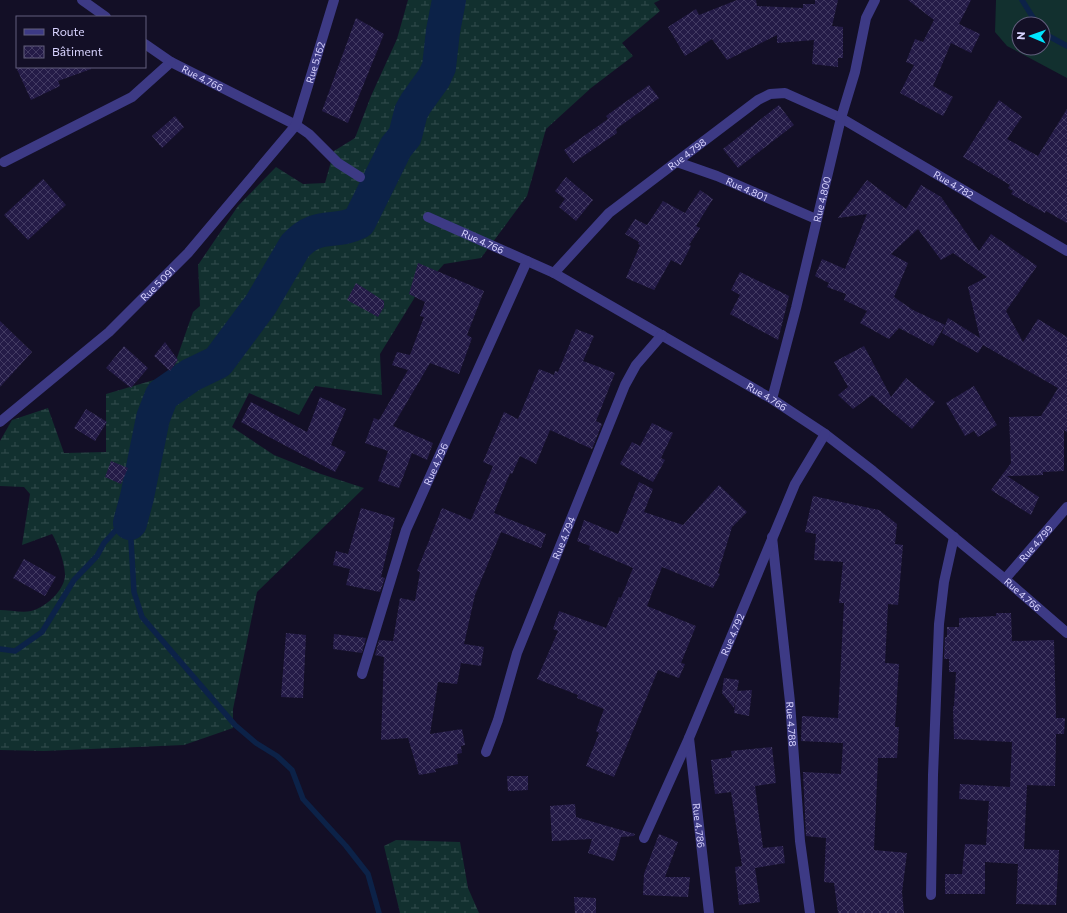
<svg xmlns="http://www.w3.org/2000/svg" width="1067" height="913" viewBox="0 0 1067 913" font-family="Commissioner,sans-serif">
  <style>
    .grass { fill: #12302f; fill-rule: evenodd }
    .wetland { fill: url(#wetland-marsh) }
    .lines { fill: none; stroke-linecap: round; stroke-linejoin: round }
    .stream { stroke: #0c2248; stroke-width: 5.5 }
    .river { stroke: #0c2248; stroke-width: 34 }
    .building { fill: url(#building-cross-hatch) }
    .minor { stroke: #3d3a85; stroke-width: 10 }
    .labels { text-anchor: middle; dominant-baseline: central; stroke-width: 3; stroke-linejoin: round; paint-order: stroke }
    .street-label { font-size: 10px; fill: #d9d4ff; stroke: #130f26 }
  </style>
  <defs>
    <pattern id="wetland-marsh" width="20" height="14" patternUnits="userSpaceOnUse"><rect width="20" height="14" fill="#12302f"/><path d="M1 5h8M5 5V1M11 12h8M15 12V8" fill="none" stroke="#344d4e"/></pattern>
    <pattern id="building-cross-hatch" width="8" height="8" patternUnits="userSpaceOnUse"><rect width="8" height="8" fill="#241b47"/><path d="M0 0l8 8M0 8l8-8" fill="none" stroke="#433b63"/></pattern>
  </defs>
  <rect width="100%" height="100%" fill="#130f26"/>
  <!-- grass -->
  <path class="grass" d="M996 0H1067V78L1007 46 995 32ZM1019 24H1043V48H1019Z"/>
  <!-- wetland -->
  <path class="wetland" d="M408 0H660L654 3 660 11 622 43 633 56 591 88 546 129 527 196 481 258 444 264 415 297 380 354 382 395 315 386 299 415 249 393 232 427 274 455 321 474 364 488 257 592 233 709V728L184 745 44 751 0 750V610C9 610 22 613 31 611 45 608 65 590 65 575 65 564 58 543 52 534L22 545 30 494 24 487 0 486V441L12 420 48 408 64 453 106 452V394L171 375 193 312 200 306 198 265 238 206 276 167 303 184 325 183 334 151 355 138 371 96 397 39Z
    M396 840 460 842 468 888 479 913H400L384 846Z"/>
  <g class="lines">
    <!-- stream -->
    <path class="stream" d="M1022 0 1037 24
      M1043 33 1067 46
      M0 649 15 651 42 632 74 580 97 556 104 543 115 531 130 523 134 592 142 617 235 725 256 743 277 756 292 770 303 799 346 846 368 874 379 913"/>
    <!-- river -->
    <path class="river" d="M130 523 137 497 153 418 162 395 191 375 218 362 261 304 295 246C318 221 334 235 359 222L396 147 405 136 411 112 416 103 434 78 439 67 443 31 449 0"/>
  </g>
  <!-- building -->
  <path class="building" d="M737 0H756L757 6 803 8V4H815V0H838L832 26 843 27V58H838V67L812 64 814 40 777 43V35L727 60 712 39 685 56 668 27 696 9 699 15Z
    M908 0H971L959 24 980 34 971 53 951 43 933 86 953 97 943 116 900 93 914 65 906 62 915 39 923 42 934 20Z
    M356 18 384 34 348 123 322 111Z
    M16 67H91V69L58 81 60 86 31 100Z
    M649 85 659 98 616 129 617 133 573 163 564 150 608 119 606 116Z
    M999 100 1022 117 1007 139 1038 156 1067 109V223L1046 211 1045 213 1011 194 1013 191 1008 188 1010 185 963 157Z
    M779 105 794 125 738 168 723 149Z
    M175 116 184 127 162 148 152 136Z
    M566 177 593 200 576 221 559 207 565 199 555 191Z
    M43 179 66 205 28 240 4 215Z
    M867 180 906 209 921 185 941 197 979 251 991 234 1037 266 1006 311 1023 342 1038 319 1067 337V432L1064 430V471L1043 472V475L1007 476 1039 497 1031 515 991 490 1011 463 1009 417 1041 416 1058 388 983 345 978 353 942 333 948 318 980 338 968 287 987 277 953 253 941 260 918 229 891 254 908 263 894 297 913 310 945 325 933 346 899 328 889 339 860 323 867 311 844 300 846 294 827 287 829 283 815 276 822 259 845 269 867 214 838 218Z
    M700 190 713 199 696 226 700 228 689 245 691 246 681 265 671 260 654 290 626 278 640 245 638 244 639 242 625 234 635 219 647 225 663 201 685 213Z
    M418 263 484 291 467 335 472 338 459 374 430 363 393 426 433 443 427 460 412 453 399 488 378 481 388 451 365 443 374 418 379 420 408 370 392 365 397 352 410 355 424 317 420 316 425 302 409 294Z
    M740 272 789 296 778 340 730 314 740 295 731 290Z
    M356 283 384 301V307L378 317 347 300Z
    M0 321 32 352 0 387Z
    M576 329 594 336 583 361 615 373 596 421 602 424 592 449 550 430 536 464 520 456 512 474 510 473 494 513 546 534 541 548 501 532 475 595 464 644 484 647 481 666 461 663 457 684 438 682 430 734 462 729 465 745 461 746 462 753 457 754 458 764 435 769 436 772 419 775 408 738 381 740 384 657 375 655 379 640 393 641 400 598 415 601 420 572 417 571 442 508 471 520 493 466 483 462 504 412 518 419 539 369 554 375 555 371 558 372Z
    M165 342 178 360 170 371 154 356Z
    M124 346 148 368 131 388 106 368Z
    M864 346 891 397 906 378 935 402 912 429 872 395 853 409 838 395 848 387 834 362Z
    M974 386 997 425 978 437 974 431 965 436 946 403Z
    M320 397 346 409 331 445 346 452 335 472 241 422 251 402 307 432Z
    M86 409 107 422 95 441 74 428Z
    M652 423 673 433 661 458 665 460 653 482 620 464 632 442 640 446Z
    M111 461 128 468 121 484 105 477Z
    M639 482 653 489 644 512 683 525 719 485 747 512 732 527 718 573 720 574 713 588 662 567 647 606 696 626 681 663 685 664 679 678 658 670 614 777 586 766 599 733 596 731 604 709 577 698 578 695 537 679 558 631 553 629 559 611 606 628 619 597 621 598 633 568 589 549 590 546 577 541 584 520 618 534Z
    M813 496 879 510 897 524 895 544 903 545 898 605 888 604 885 663 899 664 895 727H899L897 758H878L874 850 907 853 902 892 904 913H838L834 883 824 882 826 838 806 836 803 772 841 774 843 743 801 741 802 716 838 718 844 603H839L843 562 814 560 816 534 805 532Z
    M361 508 395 518 381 577 385 578 380 592 346 585 350 569 333 565 336 551 348 554Z
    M24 559 56 577 45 596 13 578Z
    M996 613H1011L1012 641 1054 640 1056 718H1065L1064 734H1056L1055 786 1027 785 1024 849 1059 850 1056 905 1016 904 1018 864 985 862V894H945V874H962L965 844 986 845 989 801 959 799 960 784 1010 787 1012 742 954 739 953 706H954L956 672H949V659H944L945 637H947V627H959V618L996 616Z
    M286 633 306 635 303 698 281 697Z
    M334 634 366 638 362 653 333 649Z
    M724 678 739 680 737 691 752 690 749 716 734 713 737 691 734 708 722 693Z
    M772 747 776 783 755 786 763 848 783 846 785 863 755 868 760 902 739 905 735 867 742 866 731 792 715 794 711 760 732 757 731 751Z
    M507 776H528V790L508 791Z
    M575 804 576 817 635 834 634 836 621 837 614 861 588 853 592 839 552 841 550 806Z
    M659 834 678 842 665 877H690L688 897 643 895 644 874Z
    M574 897 596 898V913H575Z"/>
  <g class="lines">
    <!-- minor -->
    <g class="minor">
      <path d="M82 0 106 17"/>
      <path id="s1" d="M145 44 171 62 296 125 309 134 338 163 360 177"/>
      <path d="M4 162 132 97 171 62"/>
      <path id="s2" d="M677 162 717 176 816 219"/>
      <path id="s3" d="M428 217 554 273 772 399 825 434 873 471 1005 579 1067 633"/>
      <path id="s4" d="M554 273 609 213 758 100 770 94 785 93 841 118 1067 251"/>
      <path id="s5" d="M772 399 796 308 841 118 855 72 866 18 875 0"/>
      <path id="s6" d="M0 422 109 332 188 253 296 125 334 0"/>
      <path id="s7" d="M772 537 790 702 800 841 810 913"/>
      <path id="s8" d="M1005 579 1067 507"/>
      <path id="s9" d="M362 674 406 530 527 261"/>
      <path id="s10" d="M689 738 709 913"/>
      <path id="s11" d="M486 752 498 720 517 653 625 385 636 365 662 335"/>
      <path id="s12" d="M644 838 689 738 795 484 825 434"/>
      <path d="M931 895 933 775 939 624 944 582 954 537"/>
    </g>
  </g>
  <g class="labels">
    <!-- street labels -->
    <g class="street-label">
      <text stroke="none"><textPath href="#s6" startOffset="486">Rue 5.162</textPath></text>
      <text stroke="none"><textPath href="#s1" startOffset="67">Rue 4.766</textPath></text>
      <text stroke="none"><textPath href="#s4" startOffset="179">Rue 4.798</textPath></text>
      <text stroke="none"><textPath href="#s4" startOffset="489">Rue 4.782</textPath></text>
      <text stroke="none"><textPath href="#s2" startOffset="75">Rue 4.801</textPath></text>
      <text stroke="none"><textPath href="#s5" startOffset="206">Rue 4.800</textPath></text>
      <text stroke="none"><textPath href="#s3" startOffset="60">Rue 4.766</textPath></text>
      <text stroke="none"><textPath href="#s6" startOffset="210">Rue 5.091</textPath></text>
      <text stroke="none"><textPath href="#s3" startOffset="384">Rue 4.766</textPath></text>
      <text stroke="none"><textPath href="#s9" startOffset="223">Rue 4.796</textPath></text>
      <text stroke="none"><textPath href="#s11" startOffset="228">Rue 4.794</textPath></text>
      <text stroke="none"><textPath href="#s8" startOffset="47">Rue 4.799</textPath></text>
      <text stroke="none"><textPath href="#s3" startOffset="708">Rue 4.766</textPath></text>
      <text stroke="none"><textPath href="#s12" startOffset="222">Rue 4.792</textPath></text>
      <text stroke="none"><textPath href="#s7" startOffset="188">Rue 4.788</textPath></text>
      <text stroke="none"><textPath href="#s10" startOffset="88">Rue 4.786</textPath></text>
    </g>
  </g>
  <!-- legend -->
  <rect x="16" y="16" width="130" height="52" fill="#130f26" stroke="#625e7d"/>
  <rect x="24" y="29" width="20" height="6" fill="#3d3a85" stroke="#625e7d"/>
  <text x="52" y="36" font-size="12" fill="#d9d4ff">Route</text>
  <rect x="24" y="46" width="20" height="12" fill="url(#building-cross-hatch)" stroke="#625e7d"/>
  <text x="52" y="56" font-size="12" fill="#d9d4ff">Bâtiment</text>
  <!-- north arrow -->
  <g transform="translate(1031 36) rotate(272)"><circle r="19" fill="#130f26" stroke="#625e7d"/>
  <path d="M0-3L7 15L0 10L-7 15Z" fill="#00e5ff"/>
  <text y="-6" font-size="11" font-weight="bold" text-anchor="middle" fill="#d9d4ff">N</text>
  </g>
</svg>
